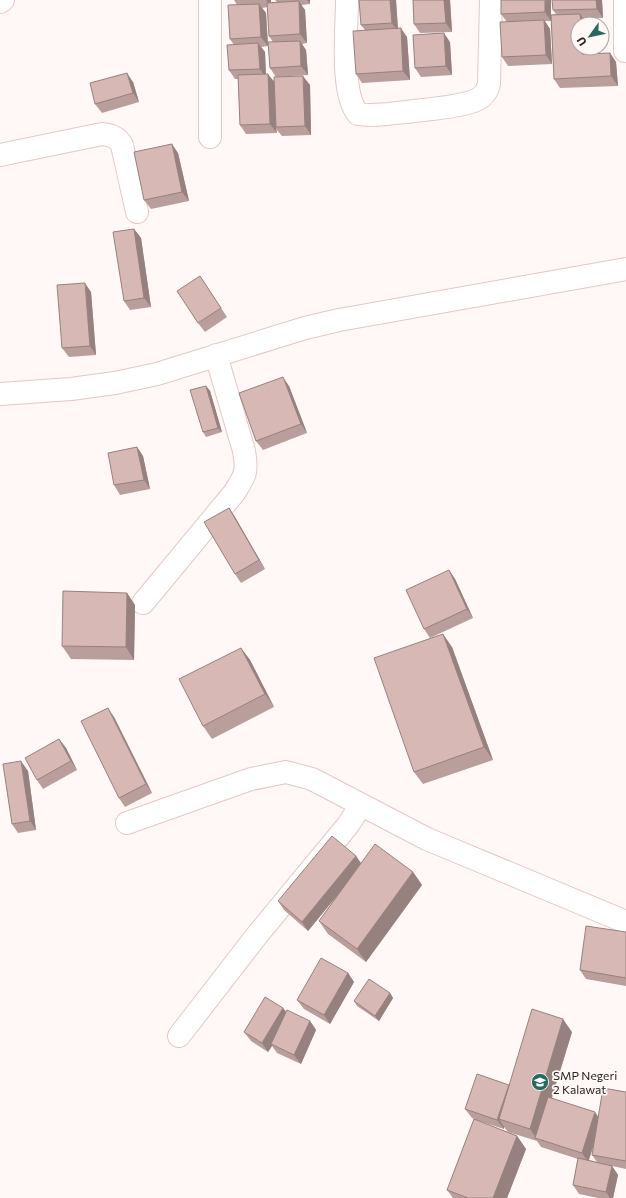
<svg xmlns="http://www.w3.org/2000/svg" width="626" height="1198" viewBox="0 0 626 1198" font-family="Commissioner,sans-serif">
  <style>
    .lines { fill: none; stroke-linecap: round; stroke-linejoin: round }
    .street-casing { stroke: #e6c6c3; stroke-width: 24 }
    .street { stroke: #fff; stroke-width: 22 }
    .wall { fill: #b99e9b; fill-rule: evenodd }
    .shaded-wall { fill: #96817e }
    .building { fill: #d7b8b4; stroke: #96817e }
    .labels { text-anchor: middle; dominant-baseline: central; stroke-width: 3.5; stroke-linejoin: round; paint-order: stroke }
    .poi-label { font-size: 12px; fill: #2c211f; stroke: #fff8f7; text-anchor: start }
  </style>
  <rect width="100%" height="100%" fill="#fff8f7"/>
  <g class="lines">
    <defs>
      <path id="street" d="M210 0V137
        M347 0C347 28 340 93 358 114 374 117 391 113 407 112 428 109 454 108 474 101 482 98 487 93 489 84L491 0
        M0 2 3 0
        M625 51V0
        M0 155 102 134C111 135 117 137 122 145L137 212
        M0 394 71 389 115 383 157 374 305 328 339 320 626 269
        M143 603 234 493C245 476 248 472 244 451L216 355
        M127 823 251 779 286 772 312 779 427 839 626 922
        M179 1036 258 934 348 825 361 805"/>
    </defs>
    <!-- street casing -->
    <use href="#street" class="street-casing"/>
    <!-- street -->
    <use href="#street" class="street"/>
  </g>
  <!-- wall -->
  <path class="wall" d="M234 0H271V2H277L275 0H310V4L301 5 305 10 307 43 302 44 306 50 308 75 276 77 270 68 273 42 269 36 268 7 262 8 266 13 268 46 261 47 265 52 266 74 274 81 310 85 311 135 282 136 276 129 277 133 246 134 240 125 238 79H235L229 70 234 45 230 39 237 5Z
    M359 0H396L398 28 407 37 410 80 362 83 356 74 365 30 361 25Z
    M413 0H450L452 32 420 33 414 24Z
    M551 0V15L556 14 553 10 602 0 603 18 584 19 587 23 578 48H588V54L610 53 616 62 618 86 560 88 554 79 551 21H545L550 29 552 64 508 66 502 57 507 22 501 14Z
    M450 42 452 75 421 77 415 68Z
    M133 82 139 102 102 113 95 104Z
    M178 153 189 201 151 209 144 200Z
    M134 229 141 238 151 307 130 310 124 301Z
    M200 276 227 317 205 332 198 323Z
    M91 292 96 355 69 357 62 348Z
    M206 386 210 391 222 432 206 437 203 432Z
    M289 386 307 433 263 450 256 441Z
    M137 447 143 456 150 489 120 495 114 485Z
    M229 508 235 517 265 569 241 583 235 574Z
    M449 570 455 579 473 618 430 638 424 629Z
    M127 593 135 605 134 660 71 659 62 646Z
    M452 647 493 760 423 784 414 772Z
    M241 648 250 660 274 707 212 739 203 726Z
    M114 717 152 793 125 807 119 798Z
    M59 739 66 748 77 770 43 789 37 780Z
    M28 771 36 830 18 833 12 824Z
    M356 856 361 863 413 872 422 885 366 962 328 934 319 921 336 897 308 931 284 910 278 901Z
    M626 932V986L586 979 580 970Z
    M348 973 354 982 330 1024 304 1009 297 1000Z
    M390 993 393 998 379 1021 357 1006 354 1001Z
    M283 1008 286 1012 310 1021 316 1030 301 1064 277 1053 272 1046 268 1052 251 1041 244 1032Z
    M572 1032 552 1098 598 1117 626 1092V1169L612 1166 618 1175 613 1198H598L579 1194 573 1185 578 1159 541 1147 537 1141 508 1132 504 1127V1129L476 1120 517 1136 526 1149 507 1198H453L447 1190 474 1119 472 1118 465 1109 509 1085ZM593 1148 592 1155 597 1162 589 1160Z"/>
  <!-- shaded-wall -->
  <path class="shaded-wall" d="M266 0H271V7Z
    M307 0H310V4Z
    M390 0H396L398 32 392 23Z
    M444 0H450L452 32 446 23Z
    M545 0H551V21L545 12Z
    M596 0H602L603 18 597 9Z
    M299 1 305 10 307 43 300 34Z
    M259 4 266 13 268 46 261 37Z
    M580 14 587 23V24H581Z
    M544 20 550 29 552 64 546 55Z
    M401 28 407 37 410 80 403 71Z
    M444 33 450 42 452 75 446 66Z
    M300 41 306 50 308 75 301 66Z
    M258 43 265 52 266 78 260 69Z
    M582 48H588V63L582 54Z
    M610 53 616 62 618 86 611 76Z
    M127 73 133 82 139 102 133 93Z
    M268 74 275 83 276 127V129L277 133 270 124Z
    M303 76 310 85 311 135 305 126Z
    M172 144 178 153 189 201 182 192Z
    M134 229 141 238 151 307 144 298Z
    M85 283 91 292 96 355 90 346Z
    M283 377 289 386 307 433 301 424Z
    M206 386 210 391 222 432 218 428Z
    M137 447 143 456 150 489 144 480Z
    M229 508 235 517 265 569 259 560Z
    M449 570 455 579 473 618 467 609Z
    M127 593 135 605 134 660 126 647Z
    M443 634 452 647 493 760 484 747Z
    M241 648 250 660 274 707 265 694Z
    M108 708 114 717 152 793 146 784Z
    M59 739 66 748 77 770 71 761Z
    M21 761 28 771 36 830 30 821Z
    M356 856 362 865 308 931 302 922Z
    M413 872 422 885 366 962 357 949Z
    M348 973 354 982 330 1024 324 1015Z
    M390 993 393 998 379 1021 375 1016Z
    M283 1008 290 1017 271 1044 272 1046 268 1052 262 1043Z
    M563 1019 572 1032 539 1139H537L530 1129Z
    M310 1021 316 1030 301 1064 294 1055Z
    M509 1086 499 1119 504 1127V1129L497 1120Z
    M595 1112 601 1121 588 1162 582 1153Z
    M517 1136 526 1149 507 1198H493Z
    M612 1166 618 1175 613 1198H610L606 1192Z"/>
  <!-- building -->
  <path class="building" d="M359 0H390L392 23 361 25Z
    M413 0H444L446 23 414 24Z
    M501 0H545V12L501 14Z
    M552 0H596L597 9 553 10Z
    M299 1 300 34 269 36 267 3Z
    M259 4 261 37 230 39 228 5Z
    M580 14 581 24H578V48H582V54L610 53 611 76 554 79 551 15Z
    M544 20 546 55 502 57 500 22Z
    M401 28 403 71 356 74 353 31Z
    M444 33 446 66 415 68 413 35Z
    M300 41 301 66 270 68 268 42Z
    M258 43 260 69 229 70 227 45Z
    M127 73 133 93 95 104 90 83Z
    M268 74 270 124 240 125 238 75Z
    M303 76 305 126 276 127 274 77Z
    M172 144 182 192 144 200 134 152Z
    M134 229 144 298 124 301 113 232Z
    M200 276 221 308 198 323 177 291Z
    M85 283 90 346 62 348 57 285Z
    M283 377 301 424 256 441 239 393Z
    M206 386 218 428 203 432 190 390Z
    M137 447 144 480 114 485 108 453Z
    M229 508 259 560 235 574 204 522Z
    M449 570 467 609 424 629 406 590Z
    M63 591 127 593 126 647 62 646Z
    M443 634 484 747 414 772 374 658Z
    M241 648 265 694 203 726 179 679Z
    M108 708 146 784 119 798 81 721Z
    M59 739 71 761 37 780 25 758Z
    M21 761 30 821 12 824 3 764Z
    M332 836 356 856 302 922 278 901Z
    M375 844 413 872 357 949 319 921Z
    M586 926 626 932V978L580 970Z
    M321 958 348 973 324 1015 297 1000Z
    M369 979 390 993 375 1016 354 1001Z
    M265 997 283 1008 262 1043 244 1032Z
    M532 1009 563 1019 530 1129 499 1119Z
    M287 1010 310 1021 294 1055 271 1044Z
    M477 1074 509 1085 497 1120 465 1109Z
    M603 1088 626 1092V1161L592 1155Z
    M548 1097 595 1112 582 1153 535 1138Z
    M474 1119 517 1136 493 1198H468L447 1190Z
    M578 1158 612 1166 606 1192 573 1185Z"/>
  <!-- icons -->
  <defs>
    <symbol id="school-disc" viewBox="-11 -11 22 22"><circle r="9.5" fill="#276b5e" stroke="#fff8f7"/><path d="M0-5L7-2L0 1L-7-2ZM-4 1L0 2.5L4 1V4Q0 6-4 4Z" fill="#fff"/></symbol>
  </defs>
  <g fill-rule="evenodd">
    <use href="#school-disc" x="530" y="1072" width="20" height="20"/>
  </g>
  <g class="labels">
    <!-- poi labels -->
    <g class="poi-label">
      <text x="553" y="1075">SMP Negeri<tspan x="553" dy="14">2 Kalawat</tspan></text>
    </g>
  </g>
  <!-- north arrow -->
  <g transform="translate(590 36) rotate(237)"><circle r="19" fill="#fff8f7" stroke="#aba2a1"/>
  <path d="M0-3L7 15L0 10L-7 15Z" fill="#276b5e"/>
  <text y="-6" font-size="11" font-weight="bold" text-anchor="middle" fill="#2c211f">U</text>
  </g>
</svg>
